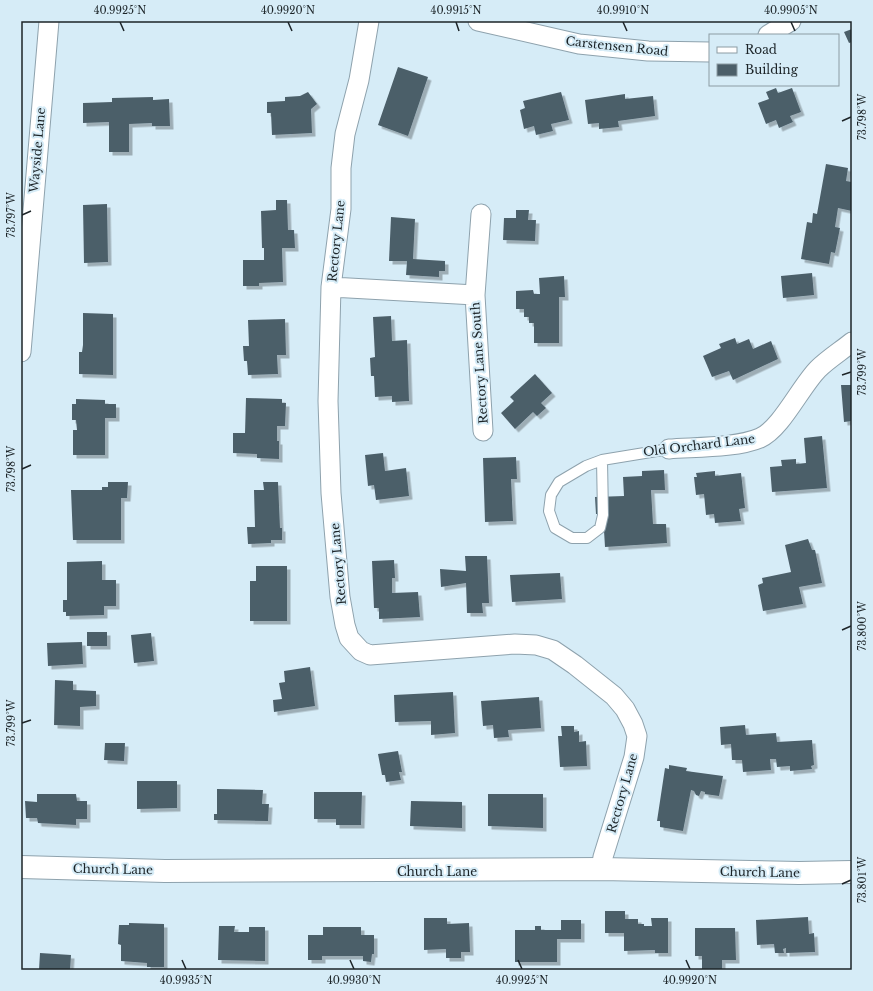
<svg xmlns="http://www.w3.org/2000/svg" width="873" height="991" viewBox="0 0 873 991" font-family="'Libre Baskerville',serif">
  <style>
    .building { fill: #4c5f69; filter: url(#shadow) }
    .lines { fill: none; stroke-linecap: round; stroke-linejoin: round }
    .service-casing { stroke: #8ea2ad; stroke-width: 12 }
    .minor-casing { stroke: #8ea2ad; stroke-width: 21 }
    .tertiary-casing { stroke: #8ea2ad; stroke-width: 24 }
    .service { stroke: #fff; stroke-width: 10 }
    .minor { stroke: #fff; stroke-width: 19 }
    .tertiary { stroke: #fff; stroke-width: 22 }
    .ticks { fill: none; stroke: #1c2428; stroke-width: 1.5 }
    .labels { text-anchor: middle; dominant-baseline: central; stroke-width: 4; stroke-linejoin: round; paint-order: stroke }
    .street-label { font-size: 12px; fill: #1c2428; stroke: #d6ecf7 }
    .neatline { fill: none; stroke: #1c2428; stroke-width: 1.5 }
    .ticks-label { font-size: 10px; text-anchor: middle; fill: #1c2428 }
  </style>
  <defs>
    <filter id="shadow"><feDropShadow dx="3.5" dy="3.5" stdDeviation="0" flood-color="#0004"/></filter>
  </defs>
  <rect width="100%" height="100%" fill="#d6ecf7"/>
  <!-- building -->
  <path class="building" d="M852 29V42L849 43 844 32Z
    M398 67 428 77 408 136 378 125Z
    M776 88 778 93 792 88 801 112 790 116 793 122 779 128 776 120 766 124 758 103 769 99 766 92Z
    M308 92 317 104 311 109 312 133 272 135 271 113H267V102L285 101V97L300 96Z
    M561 92 569 120 551 124 553 131 536 135 534 126 524 129 520 110 525 108 523 101Z
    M625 94V99L653 96 655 116 618 121 619 127 599 129V123L588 124 585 100Z
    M153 97V100L169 99 170 126H152V123L129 124V152H109V122L83 123V103L112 102V98Z
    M826 164 848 168 846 181 852 182V211L838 208 835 227 840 228 835 253 831 252 829 264 801 259 807 222 812 223 813 213 817 214Z
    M276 200H287L288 230H294L295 248H282L283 282 259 283V286H243V260H264V248H262L261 211 276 210Z
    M107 204 108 262 84 263 83 205Z
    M516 210H529L528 220H536L535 241 503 240 504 218H516Z
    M391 217 415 219 413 259 445 261V271H439V277L406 275 407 261H389Z
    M812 273 814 295 783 298 781 276Z
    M564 276 565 297H559V343H534V323H529V317H524V309H516V291L533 290 534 294H540L539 278Z
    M83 313 113 314V375L79 374V352H82L83 345Z
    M391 316 392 341 407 340 409 401 392 402V396L375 397 374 376H371L370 358 375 357 373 317Z
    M285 319 286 355H277L278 374 248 375 247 361H244L243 346H249L248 320Z
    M735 338 737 344 749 339 753 349 771 341 778 359 733 380 729 371 712 377 703 356 721 348 719 344Z
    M535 374 552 393 541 403 546 408 537 416 533 412 515 429 501 413 514 401 510 397Z
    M841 385H852V421L844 422Z
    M246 398 282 399V403H286L285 426H277V441H279V459L257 458V454L233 453V433H245Z
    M76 399 105 400V404H116V418H105V455H73V430H77L76 420H72V404H76Z
    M822 436 827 488 772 492 770 467 782 466 781 460 796 459V464L806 463 804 438Z
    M383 453 385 471 406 468 409 496 376 500 374 485 368 486 365 455Z
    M516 457 517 479H511L513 521 485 522 483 458Z
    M664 470 665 490H651L653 524H666L667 543 605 547 603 514H596L595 497 624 496 623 477 642 476V471Z
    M715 471V476L741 473 745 508 739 509 741 521 715 523 714 514 706 515 704 494 696 495 694 477H697L696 473Z
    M108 482H128L127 498H121V540H73L71 490H102V487H108Z
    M263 482H278L280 528H282V540H271V543L248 544 247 527H255L254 490H264Z
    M808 539 812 550H815L822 583 799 587 803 604 763 611 758 585 763 583 762 578 791 572 785 545Z
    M465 556H487L489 603H482L483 613H467L466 583 441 587 440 569 466 571Z
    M394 560 395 578H392V593L418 592 420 617 379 619V608H374L372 561Z
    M102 561V580H116V606H104V615L66 616V612H63V600H67V562Z
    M256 566H287V621H250V581H256Z
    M560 573 562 599 512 602 510 575Z
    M87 632H107V646H87Z
    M151 633 154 661 134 663 131 635Z
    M82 642 83 664 48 666 47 643Z
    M310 667 315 706 274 712 273 700 282 699 279 683 285 682 284 671Z
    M55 680 73 681V690L96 691V706L80 707V726L54 725Z
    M453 692 455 733 431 735V721L395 722 394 695Z
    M539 697 541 728 508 730 509 737 494 738 493 725 483 726 481 701Z
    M745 725 746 735 776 733 777 742 812 740 814 765 811 766 812 769 790 771V766L777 767 776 759H770L771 770 743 772 742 760H732L731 744 721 745 720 727Z
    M561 726H574V732L579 731V742L586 741 587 766 560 767 558 736H562Z
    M105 743H125L124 761 104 760Z
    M398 751 402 772H399L401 780 386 782 385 775H382L378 754Z
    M669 765 687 768 686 771 723 776 719 796 705 794V792L701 791 699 796 696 795 694 791 691 790 683 831 660 827V821H657L665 768 669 769Z
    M137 781H177V808L137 809Z
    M217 789 263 790 262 804H269L268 821 214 820V814H217Z
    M314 792H362L361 825H336V819H314Z
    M37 794H76L77 801H87V819H76V825L38 823 37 818H26L25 801 37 802Z
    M488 794H543V828L488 826Z
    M411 801 462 802V828L410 826Z
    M605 911H625V919H638V924H644V926H652L651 918H668V953H655V950L624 951V933H605Z
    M808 917 809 934 814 933 815 952 786 953V948L783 949 784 953H775L774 944 757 945 756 920Z
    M424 918H447V924L469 923 470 952H461V958H446V949L424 950Z
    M561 920H581V939H557V962H515V930H535V926H541V930H561Z
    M129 923 164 924V967H147V963L121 961V945L118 944 119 925H129Z
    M219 926H235L234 932H249V927H265V961L218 960Z
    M323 927H361V935H374V954H372L371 962 363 961V956H322V960H308V935H323Z
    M695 928H735L736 960H722V970H702V956H695Z
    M40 953 71 955 70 970H39Z"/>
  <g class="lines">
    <defs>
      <path id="service" d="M602 460 603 515 600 528 587 538H572L555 528 549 511 551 495 559 482 586 466 602 460 669 449"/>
      <path id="minor" d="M369 21 359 80 345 134 341 168V209L331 287 328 401 331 493 340 597 345 625 349 638 361 651 370 655 515 644 536 645 553 650 575 665 614 696 625 709 633 724 637 736 634 757 603 857 601 869
        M478 21 579 44 648 51 710 52
        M768 35 791 21
        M481 214 475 295 483 431
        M331 287 475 295
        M21 352 49 21
        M669 449C694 447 737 448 760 438 781 429 801 386 818 369 828 359 841 351 852 342"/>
      <path id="tertiary" d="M21 867 165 871 601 869 799 873 852 872"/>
    </defs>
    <!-- service casing -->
    <use href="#service" class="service-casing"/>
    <!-- minor casing -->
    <use href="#minor" class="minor-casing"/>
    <!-- tertiary casing -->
    <use href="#tertiary" class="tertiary-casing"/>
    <!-- service -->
    <use href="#service" class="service"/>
    <!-- minor -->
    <use href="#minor" class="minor"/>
    <!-- tertiary -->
    <use href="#tertiary" class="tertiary"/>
  </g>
  <!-- ticks -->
  <path class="ticks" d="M120 22 124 31M288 22 292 31M456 22 459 31M623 22 627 31M791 22 795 31M842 121 851 117M22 215 31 211M842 375 851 372M22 469 31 465M842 630 851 626M22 723 31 720M842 884 851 880M182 960 186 969M350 960 354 969M518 960 522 969M686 960 690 969"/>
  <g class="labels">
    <!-- street labels -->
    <g class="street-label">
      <text transform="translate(617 46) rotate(6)">Carstensen Road</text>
      <text transform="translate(37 150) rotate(-85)">Wayside Lane</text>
      <text transform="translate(336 241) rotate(-84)">Rectory Lane</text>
      <text transform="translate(479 363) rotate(-94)">Rectory Lane South</text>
      <text transform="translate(699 445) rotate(-7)">Old Orchard Lane</text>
      <text transform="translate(338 564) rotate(-95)">Rectory Lane</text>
      <text transform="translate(622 793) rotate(-74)">Rectory Lane</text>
      <text transform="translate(113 869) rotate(1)">Church Lane</text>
      <text x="437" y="871">Church Lane</text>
      <text transform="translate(760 872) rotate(1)">Church Lane</text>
    </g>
  </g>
  <!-- border -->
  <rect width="873" height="991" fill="none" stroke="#d6ecf7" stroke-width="44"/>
  <!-- legend -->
  <rect x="709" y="34" width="130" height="52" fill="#d6ecf7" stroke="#8c9ca4"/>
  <rect x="717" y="47" width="20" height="6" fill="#ffffff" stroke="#8c9ca4"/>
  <text x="745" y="54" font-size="12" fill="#1c2428">Road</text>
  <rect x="717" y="64" width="20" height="12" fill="#4c5f69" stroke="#8c9ca4"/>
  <text x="745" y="74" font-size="12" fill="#1c2428">Building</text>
  <rect x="22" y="22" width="829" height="947" class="neatline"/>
  <g class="ticks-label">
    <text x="120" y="14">40.9925°N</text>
    <text x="288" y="14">40.9920°N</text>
    <text x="456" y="14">40.9915°N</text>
    <text x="623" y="14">40.9910°N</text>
    <text x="791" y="14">40.9905°N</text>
    <text transform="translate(862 117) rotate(-90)" y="4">73.798°W</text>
    <text transform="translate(11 215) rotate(-90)" y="4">73.797°W</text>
    <text transform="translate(862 372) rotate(-90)" y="4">73.799°W</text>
    <text transform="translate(11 469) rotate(-90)" y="4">73.798°W</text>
    <text transform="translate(862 626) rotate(-90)" y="4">73.800°W</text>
    <text transform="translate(11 723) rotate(-90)" y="4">73.799°W</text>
    <text transform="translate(862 880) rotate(-90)" y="4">73.801°W</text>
    <text x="186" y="984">40.9935°N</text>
    <text x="354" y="984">40.9930°N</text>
    <text x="522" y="984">40.9925°N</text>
    <text x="690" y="984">40.9920°N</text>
  </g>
</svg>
